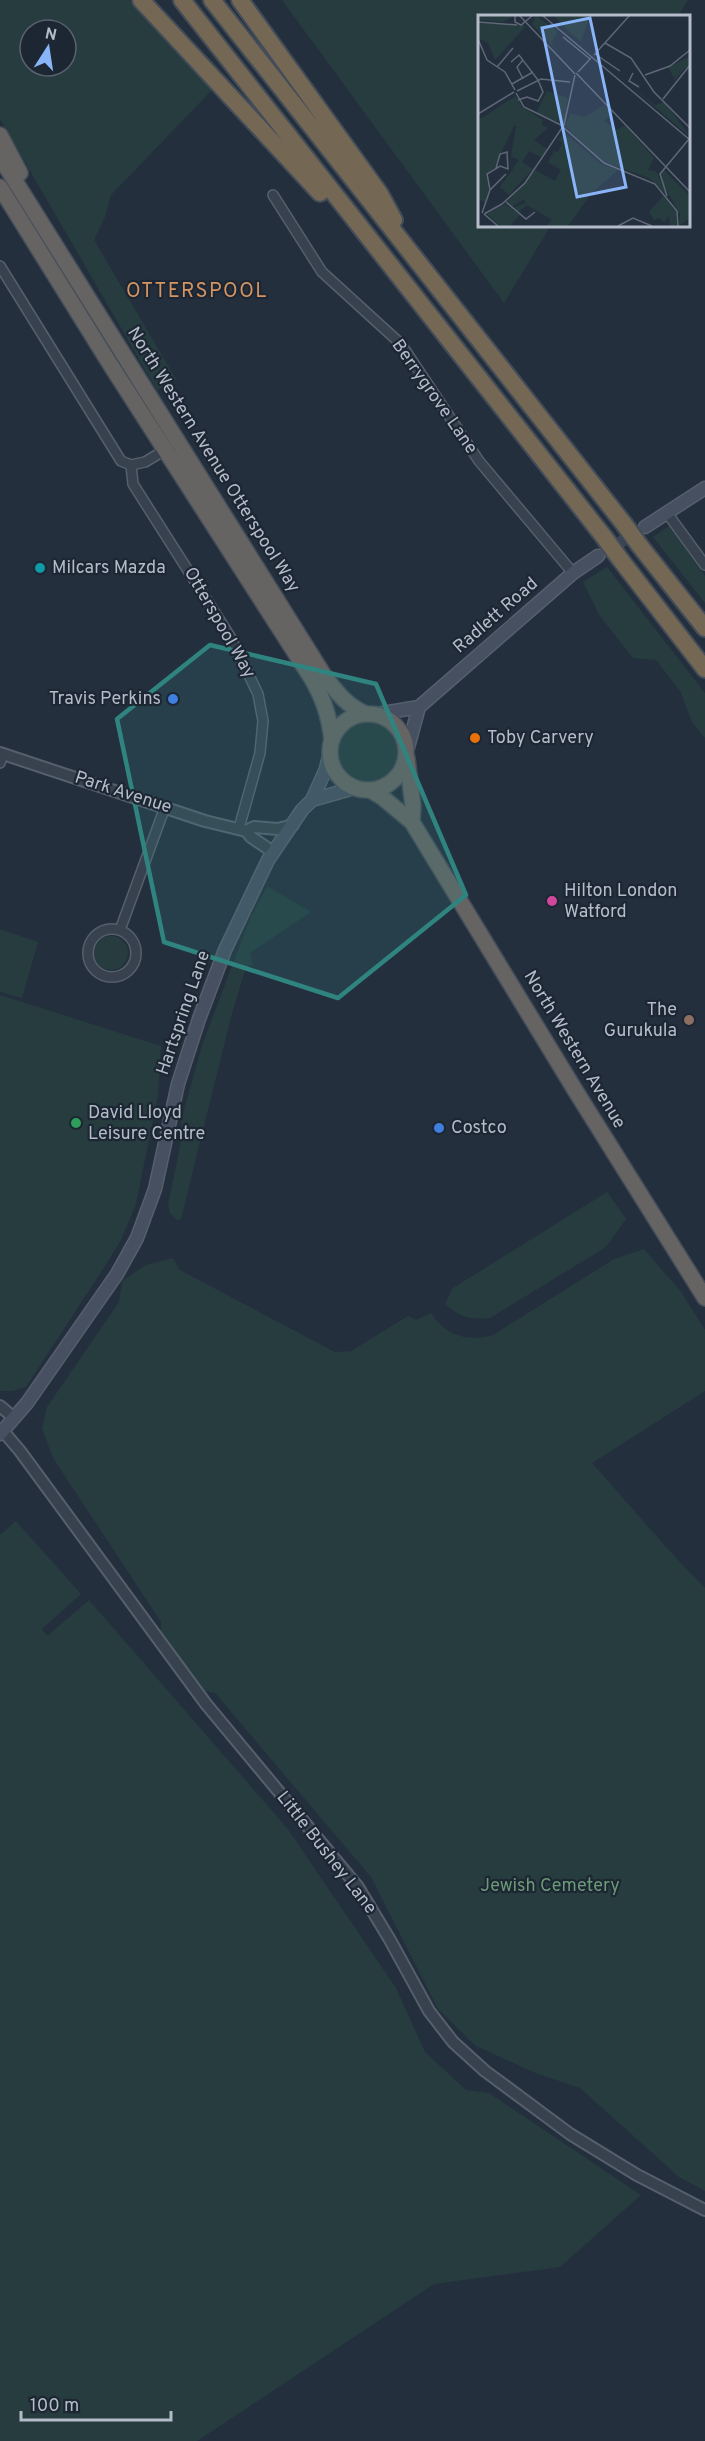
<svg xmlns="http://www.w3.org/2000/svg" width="705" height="2441" viewBox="0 0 705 2441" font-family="Overpass,sans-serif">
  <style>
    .green { fill: #263c3f; fill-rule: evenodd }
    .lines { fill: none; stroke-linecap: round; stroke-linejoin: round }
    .secondary-tunnel { stroke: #3a4453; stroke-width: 12; stroke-dasharray: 12 6; stroke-linecap: butt }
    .minor-casing { stroke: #565f6c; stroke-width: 12 }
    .tertiary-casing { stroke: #565f6c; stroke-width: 14 }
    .secondary-casing { stroke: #565f6c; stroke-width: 15 }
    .trunk-casing { stroke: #434c59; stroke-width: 18 }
    .motorway-casing { stroke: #434c59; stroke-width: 20 }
    .minor { stroke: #38414e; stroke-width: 9 }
    .tertiary { stroke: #38414e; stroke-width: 10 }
    .secondary { stroke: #465061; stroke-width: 12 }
    .trunk { stroke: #656462; stroke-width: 15 }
    .motorway { stroke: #746855; stroke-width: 16 }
    .motorway-bridge-casing { stroke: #434c59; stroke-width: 20; stroke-linecap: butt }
    .motorway-bridge { stroke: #746855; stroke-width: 16 }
    .marked { fill: #308480; fill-opacity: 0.2; stroke: #308480; stroke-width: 4.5; stroke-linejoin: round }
    .culture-dot { fill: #0f9aa8; stroke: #1d2633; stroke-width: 2 }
    .shop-dot { fill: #3f7fe0; stroke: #1d2633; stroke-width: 2 }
    .food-dot { fill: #e8710a; stroke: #1d2633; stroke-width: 2 }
    .hotel-dot { fill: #d1479c; stroke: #1d2633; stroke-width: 2 }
    .education-dot { fill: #8d6e63; stroke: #1d2633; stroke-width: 2 }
    .leisure-dot { fill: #2e9e5b; stroke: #1d2633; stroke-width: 2 }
    .labels { text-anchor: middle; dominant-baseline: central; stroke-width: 4.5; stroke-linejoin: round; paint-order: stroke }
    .street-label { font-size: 18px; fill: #b4bcc9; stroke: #1d2633 }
    .poi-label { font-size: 18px; fill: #b4bcc9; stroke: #1d2633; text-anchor: start }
    .park-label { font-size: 18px; fill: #6b9a76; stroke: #1d2633 }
    .neighbourhood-label { font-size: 20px; letter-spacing: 1.5px; fill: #d59563; stroke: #1d2633 }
    .inset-road { fill: none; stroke: #5e6776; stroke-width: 1.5 }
    .view { fill: #8ab4f8; fill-opacity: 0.15; stroke: #8ab4f8; stroke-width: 3 }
    .inset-edge { fill: none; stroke: #b4bcc9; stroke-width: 3 }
  </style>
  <rect width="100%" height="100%" fill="#242f3e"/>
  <!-- green -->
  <path class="green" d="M0 0H129L212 90 111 195 105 217 94 240 176 379 157 390 0 119ZM30 30H66V66H30Z
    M282 0H688L678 16H480V225H551L504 303Z
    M670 525 705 576V603L653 537Z
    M607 567 705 693V738L692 722 680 691 656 660 633 658 599 615 583 582Z
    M338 752a30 30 0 1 1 60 0a30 30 0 1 1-60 0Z
    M267 886 311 912 250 953 253 965 246 967 231 1017 181 1219 177 1220 170 1213 168 1205 180 1147 181 1121 202 1045 251 916Z
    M0 929 38 942 22 998 0 992Z
    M94 953a17 17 0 1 1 34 0a17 17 0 1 1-34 0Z
    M0 995 161 1046 158 1095 136 1204 121 1240 107 1263 26 1387 13 1391H0Z
    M607 1192 626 1219 606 1247 490 1318C471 1320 459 1317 445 1304L453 1288Z
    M644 1249 682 1293 705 1330V1391L592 1463C630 1505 665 1548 705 1588V2191L679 2177 580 2088 533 2072 476 2046 438 2009 371 1877 215 1693 205 1691 161 1633V1622L53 1458 42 1428 47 1407 119 1302 122 1281 146 1265 173 1258 180 1270 335 1352 351 1351 408 1316 416 1320 431 1313C446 1336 467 1342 493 1335L614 1259Z
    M16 1521 81 1594 42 1629 47 1636 89 1600 287 1828 396 1988 425 2052 466 2090 489 2093 641 2195 560 2267 434 2284 197 2441H0V1535Z"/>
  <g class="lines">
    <!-- secondary-tunnel -->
    <path class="secondary-tunnel" d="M598 556 645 527"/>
    <defs>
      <path id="minor" d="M273 195 322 272 401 344 479 461 573 573
        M0 266 121 461 131 465 133 484 231 638 258 694 263 721 260 753 239 828
        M131 465 145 462 165 450
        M667 513 705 565
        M0 763 3 754
        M88 953a24 24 0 1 1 48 0a24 24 0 1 1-48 0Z
        M120 930 165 807"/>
      <path id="tertiary" d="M0 753 205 821 246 831 254 827 278 829 293 825
        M246 831 251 837 273 852
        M0 1406 14 1418
        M3 1431 20 1451 206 1704 358 1887 390 1940 429 2011 453 2042 485 2071 570 2134 637 2175 705 2210"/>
      <path id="secondary" d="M645 527 705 488
        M377 714 419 707
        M407 751 419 707 573 573 598 556
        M312 800 354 788
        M0 1434 27 1403 117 1274 137 1238 155 1189 178 1084 199 1019 225 950 268 860 302 810 312 800 326 769 330 751"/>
      <path id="trunk" d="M0 135 20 173
        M0 157 325 677C337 692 346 705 364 713
        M0 187 110 364 312 679C324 700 329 716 332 740
        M330 752a38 38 0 1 1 76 0a38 38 0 1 1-76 0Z
        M407 758 413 806 412 822
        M370 790 382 797 412 822 575 1090 705 1298"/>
      <path id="motorway" d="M141 0 320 193
        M182 0 604 537
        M212 0 624 524
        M240 0 380 194 394 220
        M640 546 705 628
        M620 559 705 669"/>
    </defs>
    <!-- minor casing -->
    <use href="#minor" class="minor-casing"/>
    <!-- tertiary casing -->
    <use href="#tertiary" class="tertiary-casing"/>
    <!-- secondary casing -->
    <use href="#secondary" class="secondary-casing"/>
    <!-- trunk casing -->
    <use href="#trunk" class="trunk-casing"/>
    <!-- motorway casing -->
    <use href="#motorway" class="motorway-casing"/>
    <!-- minor -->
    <use href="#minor" class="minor"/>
    <!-- tertiary -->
    <use href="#tertiary" class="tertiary"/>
    <!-- secondary -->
    <use href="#secondary" class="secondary"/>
    <!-- trunk -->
    <use href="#trunk" class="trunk"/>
    <!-- motorway -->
    <use href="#motorway" class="motorway"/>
    <defs>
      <path id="motorway-bridge" d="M624 524 640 546
        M604 537 620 559"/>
    </defs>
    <!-- motorway-bridge casing -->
    <use href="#motorway-bridge" class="motorway-bridge-casing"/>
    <!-- motorway-bridge -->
    <use href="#motorway-bridge" class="motorway-bridge"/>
  </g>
  <!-- marked area -->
  <path class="marked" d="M210 645 376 684 466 895 338 998 164 942 117 719Z"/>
  <!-- markers -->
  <circle class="culture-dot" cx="40" cy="568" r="6"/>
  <g class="shop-dot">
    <circle cx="173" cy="699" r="6"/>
    <circle cx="439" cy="1128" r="6"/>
  </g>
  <circle class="food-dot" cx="475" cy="738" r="6"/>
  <circle class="hotel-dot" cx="552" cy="901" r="6"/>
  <circle class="education-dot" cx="689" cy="1020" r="6"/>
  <circle class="leisure-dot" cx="76" cy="1123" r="6"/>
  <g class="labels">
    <!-- street labels -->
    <g class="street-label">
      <text transform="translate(434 397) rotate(55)">Berrygrove Lane</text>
      <text transform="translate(213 460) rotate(58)">North Western Avenue Otterspool Way</text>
      <text transform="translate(496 616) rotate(-41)">Radlett Road</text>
      <text transform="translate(219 623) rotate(60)">Otterspool Way</text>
      <text transform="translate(123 793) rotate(18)">Park Avenue</text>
      <text transform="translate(184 1013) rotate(-71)">Hartspring Lane</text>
      <text transform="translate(574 1050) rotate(59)">North Western Avenue</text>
      <text transform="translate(326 1853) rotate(52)">Little Bushey Lane</text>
    </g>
    <!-- poi labels -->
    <g class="poi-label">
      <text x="52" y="568">Milcars Mazda</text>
      <text x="161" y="699" text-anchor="end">Travis Perkins</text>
      <text x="487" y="738">Toby Carvery</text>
      <text x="564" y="891">Hilton London<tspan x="564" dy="21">Watford</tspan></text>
      <text x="677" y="1010" text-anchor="end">The<tspan x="677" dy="21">Gurukula</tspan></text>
      <text x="88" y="1113">David Lloyd<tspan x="88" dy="21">Leisure Centre</tspan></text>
      <text x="451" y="1128">Costco</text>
    </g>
    <!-- park labels -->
    <g class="park-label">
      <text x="550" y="1886">Jewish Cemetery</text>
    </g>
    <!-- neighbourhood labels -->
    <g class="neighbourhood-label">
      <text x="197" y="292">OTTERSPOOL</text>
    </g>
  </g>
  <!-- overview -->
  <g transform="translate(478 15)">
    <rect width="212" height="212" fill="#242f3e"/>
    <path d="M0 0H33L36 1 25 7 0 5ZM75 0H112L103 27 84 10ZM58 1 80 16 74 28 80 38 54 9ZM0 8 46 10 47 12 17 45 10 28 0 23ZM211 42V57L208 52 197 65 190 52ZM154 72 177 90 187 87 211 121ZM69 76 90 83 86 109 58 98ZM38 81 44 92 65 105 64 110 70 113 56 125 69 134 63 142 51 136 44 147 55 154 31 180 22 172 41 145 33 141 38 112 45 114 36 111 16 153 8 160 11 177 7 187 1 185 0 105ZM126 90 134 98 126 106 139 115 147 110 176 143 170 155 178 156 189 180 171 163 123 146 87 111 92 98 107 102ZM87 118 123 149 140 155 113 179 90 211H68L74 205 49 190 40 197 34 193 48 188 46 184 34 192 29 186 57 155 77 166 83 155 70 147 76 136 80 137 84 128 80 124ZM185 154 211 180V204L201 211 202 199 182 164ZM186 180 198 196 199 211H192L191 201 186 207 181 203 176 205 171 197ZM27 189 42 200 32 211H22L9 199Z" fill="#263c3f"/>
    <path class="inset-road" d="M37 0V7L43 10 55 0M41 0 97 59M64 0 212 125M0 7 39 10M85 22 112 44M0 24 9 45 27 57 37 75M127 28 153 43 176 77 212 113M117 39 142 56M116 40 152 0M45 45 39 52 45 64M33 47 41 40 60 65M19 52 35 33M100 57 113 43M155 58 151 66 161 72M167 60 192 51 212 35M104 64 98 58 212 177M34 69 55 57M39 76 63 64 92 67M38 78 46 92 85 111M185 84 212 50M40 85 49 82 60 86 65 77 60 65M0 99 36 77M85 112 126 148 177 169 199 196 200 211M12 175 9 159 22 151 30 154 29 137 22 139 18 153M189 181 182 159 211 124M28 187 48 204 57 197M24 189 47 168 86 110 97 60M4 198 12 175 28 159M6 199 20 211M6 199 24 189M140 211 155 203 174 211"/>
    <path class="view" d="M112 3 148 172 99 182 64 13Z"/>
    <rect width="212" height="212" class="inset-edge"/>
  </g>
  <!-- north arrow -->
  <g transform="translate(48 48) rotate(12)"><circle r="28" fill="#1d2633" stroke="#59626f" stroke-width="1.5"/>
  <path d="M0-4.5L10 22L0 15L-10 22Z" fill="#8ab4f8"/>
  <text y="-9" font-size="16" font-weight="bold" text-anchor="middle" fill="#b4bcc9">N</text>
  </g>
  <!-- scale -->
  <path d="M21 2411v9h150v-9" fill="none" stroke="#b4bcc9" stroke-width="3"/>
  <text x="30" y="2411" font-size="18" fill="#b4bcc9" stroke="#1d2633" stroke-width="4.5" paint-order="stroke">100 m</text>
</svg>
